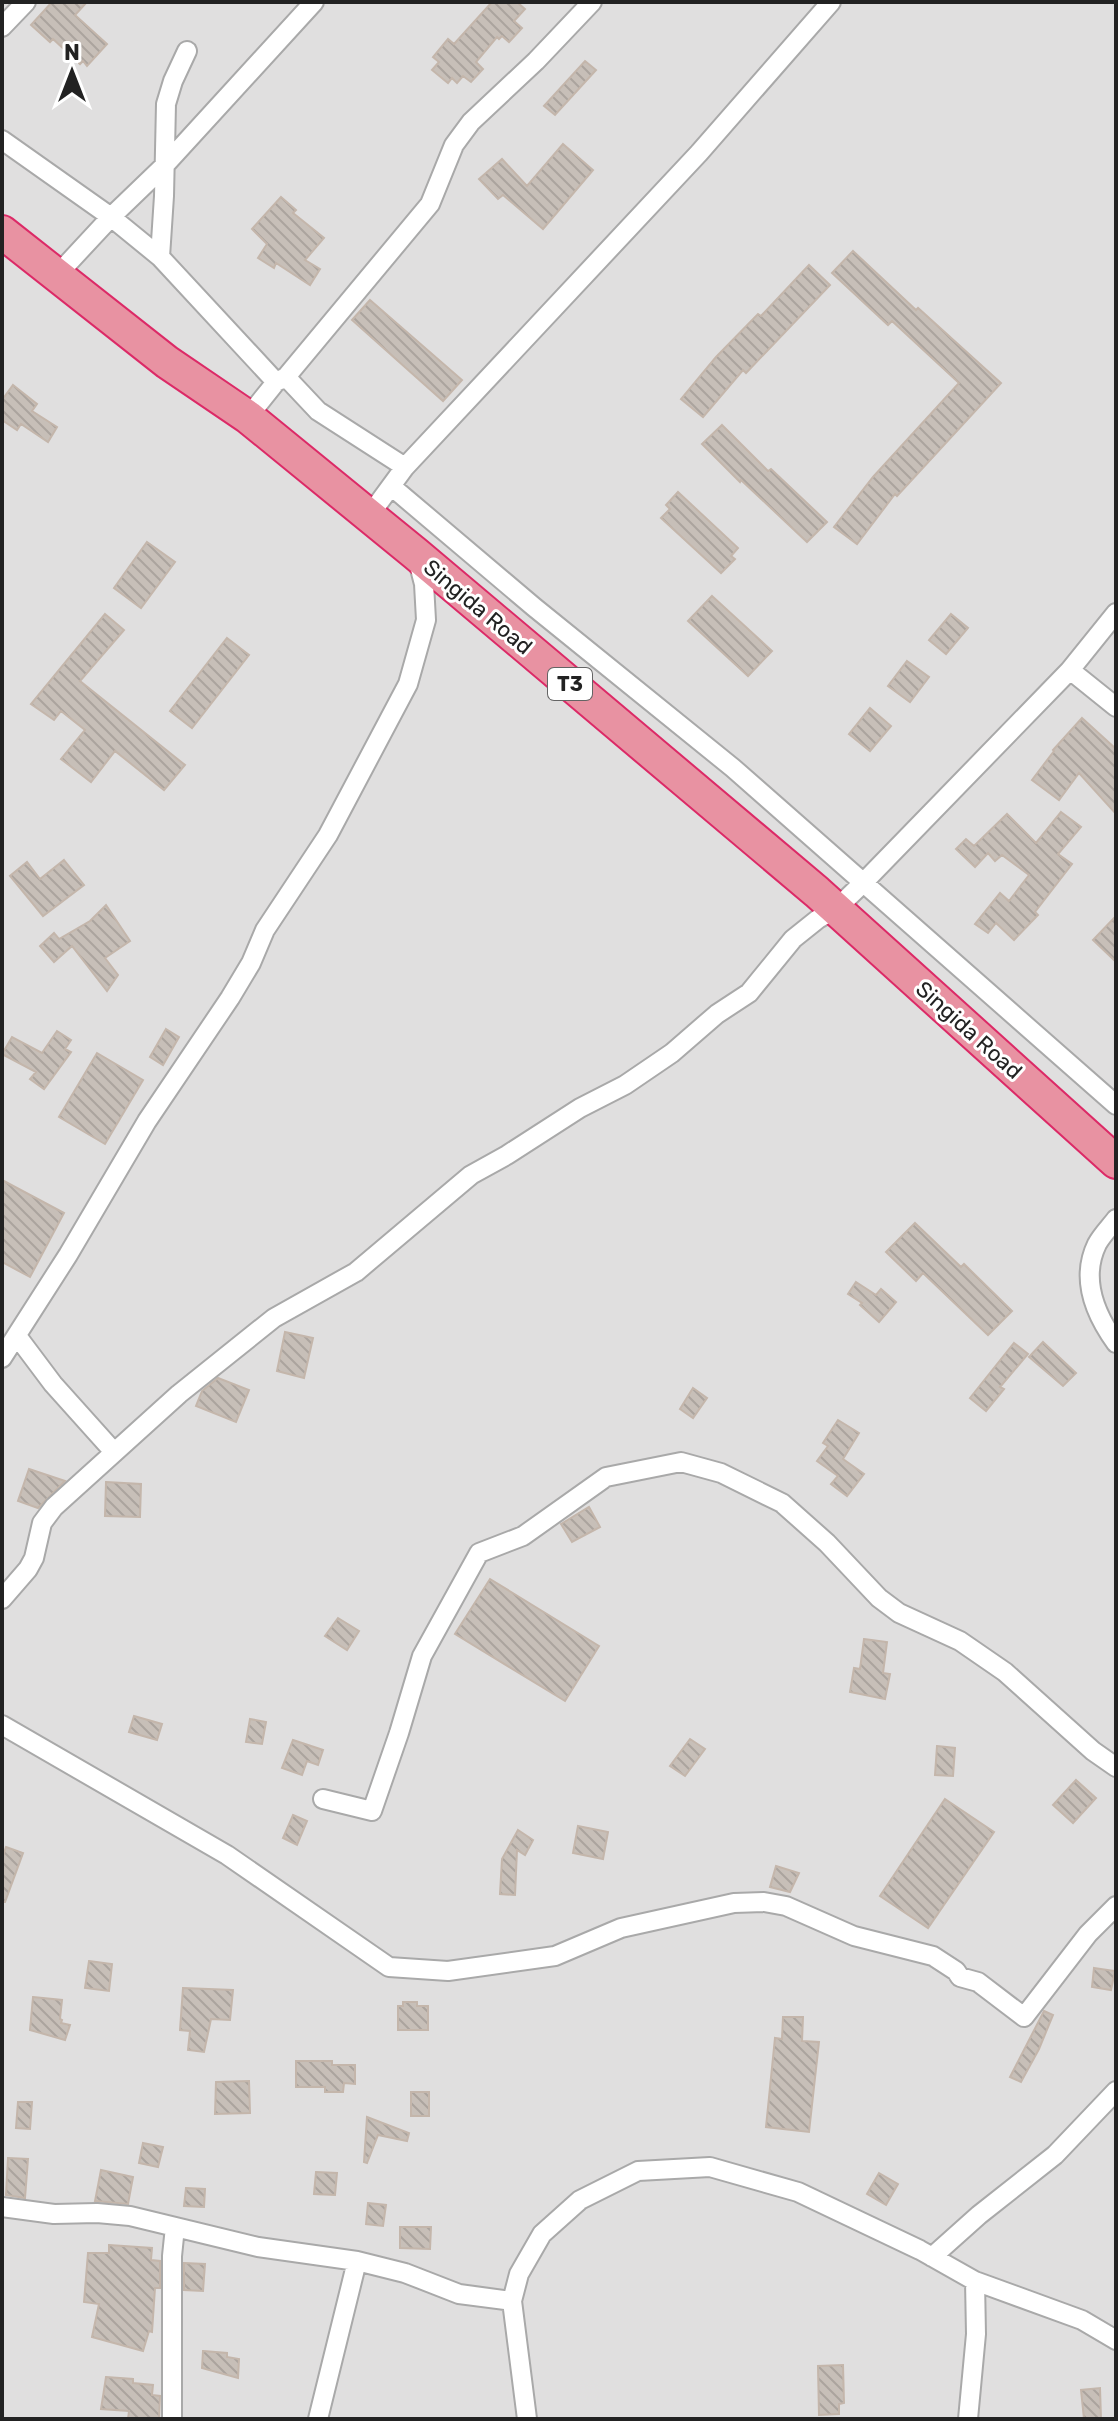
<svg xmlns="http://www.w3.org/2000/svg" width="1118" height="2421" viewBox="0 0 1118 2421" font-family="Rubik,sans-serif">
  <style>
    .residential { fill: #e0dfdf }
    .building { fill: url(#building-back-hatch); stroke: #c4b6ab; stroke-width: 2 }
    .lines { fill: none; stroke-linecap: round; stroke-linejoin: round }
    .street-casing { stroke: #a9a9a9; stroke-width: 22 }
    .highway-casing { stroke: #dc2a67; stroke-width: 36 }
    .street { stroke: #fff; stroke-width: 18 }
    .highway { stroke: #e892a2; stroke-width: 32 }
    .labels { text-anchor: middle; dominant-baseline: central; stroke-width: 6; stroke-linejoin: round; paint-order: stroke }
    .shield { fill: #fff; stroke: #646464; stroke-width: 2 }
    .shield-label { font-size: 20px; font-weight: bold; fill: #222 }
    .street-label { font-size: 22px; fill: #222; stroke: #fff }
  </style>
  <defs>
    <pattern id="building-back-hatch" width="6" height="6" patternUnits="userSpaceOnUse" patternTransform="scale(2)"><rect width="6" height="6" fill="#c7bfb8"/><path d="M-1 5l2 2M0 0l6 6M5-1l2 2" fill="none" stroke="#aba49e"/></pattern>
  </defs>
  <rect width="100%" height="100%" fill="#f2efe9"/>
  <!-- residential -->
  <path class="residential" d="M2 2H1116V2419H2Z"/>
  <!-- building -->
  <path class="building" d="M52 2H87L75 15 107 44 87 66 83 61 80 64 53 39 50 42 31 25Z
    M492 2H517L525 9 514 21 522 28 509 42 502 36 499 39 497 37 476 62 483 69 471 82 463 76 457 83 452 78 448 83 432 70 439 62 433 57 448 39 454 44Z
    M585 61 596 70 555 115 544 106Z
    M563 144 593 170 543 229 503 195 498 199 479 179 502 159 527 186Z
    M281 197 296 210 293 213 324 238 305 260 320 269 310 285 276 263 274 268 258 258 267 244 252 229Z
    M853 251 916 310 918 308 1001 383 897 496 895 494 857 544 834 527 873 477 959 383 892 321 888 325 832 273Z
    M809 265 830 285 746 373 743 370 703 417 681 399 716 357 758 314 761 316Z
    M370 300 462 380 443 401 352 320Z
    M13 385 37 404 32 411 57 427 48 442 21 424 17 430 2 420V400Z
    M722 425 768 471 771 469 827 522 807 542 741 480 740 482 702 444Z
    M678 492 738 548 731 556 735 559 721 573 661 518 670 509 666 505Z
    M147 542 175 562 141 608 114 588Z
    M712 596 772 651 748 676 688 621Z
    M105 614 124 630 80 681 185 765 164 790 115 751 91 782 61 759 85 730 61 711 54 720 31 704Z
    M951 614 968 628 946 654 929 640Z
    M227 638 249 655 192 728 170 711Z
    M907 661 929 677 910 702 888 686Z
    M870 708 891 726 870 751 849 734Z
    M1082 718 1116 749V814L1079 773 1059 800 1032 780 1054 751 1053 750Z
    M1061 812 1081 827 1058 854 1072 864 1035 912 1038 915 1014 940 996 923 988 933 975 924 1000 893 1009 901 1029 875 1002 855 995 861 988 853 975 867 956 849 966 839 974 846 1007 814 1036 843Z
    M64 860 84 885 43 916 10 876 27 862 40 879Z
    M106 905 130 941 105 958 118 975 107 991 72 946 54 962 40 946 54 933 59 939 90 921Z
    M1116 916V962L1093 940Z
    M166 1029 179 1037 163 1065 150 1057Z
    M57 1031 71 1040 65 1049 71 1052 44 1089 30 1079 36 1072 2 1054 12 1037 42 1053Z
    M97 1053 143 1080 105 1144 59 1117Z
    M2 1180 64 1213 30 1277 2 1262Z
    M915 1223 961 1267 964 1264 1012 1311 988 1335 923 1273 916 1281 886 1252Z
    M856 1282 876 1295 881 1289 896 1302 879 1322 860 1305 862 1303 848 1294Z
    M285 1332 313 1338 304 1378 277 1371Z
    M1043 1342 1076 1373 1063 1386 1029 1357Z
    M1014 1343 1028 1354 1000 1387 1004 1389 986 1411 970 1398Z
    M218 1378 249 1390 236 1422 196 1406 202 1391Z
    M693 1388 707 1398 693 1418 680 1409Z
    M838 1420 859 1433 843 1459 864 1474 847 1496 831 1484 838 1476 817 1461 828 1446 823 1443Z
    M29 1469 65 1481 38 1508 18 1501Z
    M106 1482 141 1484 140 1517 105 1516Z
    M589 1507 600 1527 572 1542 561 1524Z
    M490 1579 599 1646 565 1701 455 1634Z
    M338 1618 359 1631 347 1650 325 1636Z
    M864 1639 887 1642 883 1673 890 1674 885 1699 850 1692 854 1668 860 1669Z
    M134 1716 162 1724 157 1740 129 1732Z
    M250 1719 266 1722 262 1744 246 1742Z
    M690 1739 705 1749 685 1776 670 1766Z
    M293 1740 323 1750 318 1765 307 1761 302 1775 282 1768Z
    M937 1746 955 1748 953 1776 935 1775Z
    M1076 1780 1096 1798 1073 1823 1053 1805Z
    M945 1799 994 1832 928 1928 880 1896Z
    M293 1815 307 1821 297 1845 283 1838Z
    M578 1826 608 1832 603 1859 573 1853Z
    M518 1830 533 1840 525 1855 517 1850 515 1895 500 1894 502 1859Z
    M6 1847 23 1853 5 1902H2V1859Z
    M776 1866 799 1873 790 1892 770 1887Z
    M89 1961 112 1964 109 1991 85 1988Z
    M1094 1968 1115 1971 1111 1990 1092 1987Z
    M183 1988 233 1990 230 2020 211 2019 204 2052 188 2050 190 2031 180 2030Z
    M33 1997 62 2000 60 2019 62 2020 61 2023 70 2025 65 2040 30 2030Z
    M403 2002H417V2006H428V2030H398V2006H403Z
    M1044 2011 1053 2015 1039 2049 1021 2082 1010 2077Z
    M783 2017H803L802 2041 819 2042 809 2132 766 2127 775 2038 782 2039Z
    M296 2061H332V2065H355V2084L344 2083 343 2092H325V2087H296Z
    M249 2081 250 2113 215 2114 216 2082Z
    M411 2092H429V2116H411Z
    M18 2102H32L30 2129 16 2128Z
    M367 2117 409 2133 407 2141 378 2135 367 2163 364 2162Z
    M143 2143 163 2147 158 2167 139 2163Z
    M8 2158 28 2159 25 2198 6 2195Z
    M101 2170 133 2177 128 2204 95 2201Z
    M316 2172 337 2173 335 2195 314 2194Z
    M879 2173 898 2184 886 2205 867 2194Z
    M186 2188 205 2189 204 2207 184 2206Z
    M368 2203 386 2205 383 2226 366 2224Z
    M400 2227H431L430 2249 400 2248Z
    M109 2245 152 2248 151 2260 160 2261V2288H155L152 2332 149 2331 143 2351 92 2337 99 2304 84 2302 88 2253H109Z
    M184 2263 205 2264 203 2291 184 2290Z
    M203 2351 227 2353V2357L239 2359 238 2378 202 2368Z
    M843 2365 844 2403 839 2404V2414L819 2415 818 2366Z
    M106 2377 133 2379V2383L153 2385 152 2395 160 2396 159 2419H128L129 2411 101 2409Z
    M1100 2388 1101 2419H1084L1081 2390Z"/>
  <g class="lines">
    <defs>
      <path id="street" d="M2 27 26 2
        M2 140 111 217 160 257 276 382
        M160 257 164 196 166 104 173 81 187 51
        M58 274 111 217 164 166 314 2
        M286 377 318 411 405 467
        M248 417 276 382 286 377 430 204 454 145 471 122 536 61 592 2
        M391 486 534 607 733 768 1116 1105
        M369 516 405 467 699 153 831 2
        M1070 670 1116 707
        M1116 1219C1110 1227 1102 1235 1097 1244 1080 1279 1095 1314 1116 1343
        M17 1336 53 1384 114 1452
        M2 1358 68 1255 147 1121 230 998 251 963 265 930 328 835 408 684 426 620 424 584 417 557
        M2 1599 28 1569 34 1558 42 1523 54 1507 179 1394 274 1318 356 1272 471 1175 507 1155 580 1108 625 1085 672 1053 717 1014 749 993 793 939 818 919 836 909 863 883 1070 670 1116 613
        M2 1725 227 1855 389 1967 448 1971 555 1956 621 1928 734 1903 764 1902 786 1906 854 1936 933 1956 956 1971 960 1977 978 1982 1024 2017 1088 1934 1116 1906
        M323 1799 372 1811 399 1733 422 1656 479 1553 523 1536 606 1477 681 1462 721 1473 782 1503 827 1543 879 1598 899 1613 960 1641 1005 1672 1093 1751 1116 1767
        M2 2207 54 2214 97 2213 130 2216 258 2247 357 2261 405 2273 459 2294 512 2301
        M932 2257 979 2215 1055 2155 1116 2091
        M172 2419V2256L175 2227
        M318 2419 357 2261
        M527 2419 512 2301 519 2274 542 2234 580 2200 638 2171 710 2167 798 2192 920 2250 975 2281 1082 2320 1116 2340
        M968 2419 976 2334 975 2281"/>
      <path id="highway" d="M2 232 167 362 248 417 416 554 817 892 1116 1162"/>
    </defs>
    <!-- street casing -->
    <use href="#street" class="street-casing"/>
    <!-- highway casing -->
    <use href="#highway" class="highway-casing"/>
    <!-- street -->
    <use href="#street" class="street"/>
    <!-- highway -->
    <use href="#highway" class="highway"/>
  </g>
  <g class="labels">
    <!-- shield labels -->
    <rect class="shield" x="548" y="668" width="44" height="32" rx="6"/>
    <g class="shield-label">
      <text x="570" y="684">T3</text>
    </g>
    <!-- street labels -->
    <g class="street-label">
      <text transform="translate(478 607) rotate(40)">Singida Road</text>
      <text transform="translate(969 1030) rotate(42)">Singida Road</text>
    </g>
  </g>
  <!-- border -->
  <rect width="1118" height="2421" fill="none" stroke="#222222" stroke-width="8"/>
  <!-- north arrow -->
  <g transform="translate(72 72)" stroke="#ffffff" stroke-width="6" paint-order="stroke">
  <path d="M0-6L14 30L0 20L-14 30Z" fill="#222222"/>
  <text y="-12" font-size="22" font-weight="bold" text-anchor="middle" fill="#222222">N</text>
  </g>
</svg>
